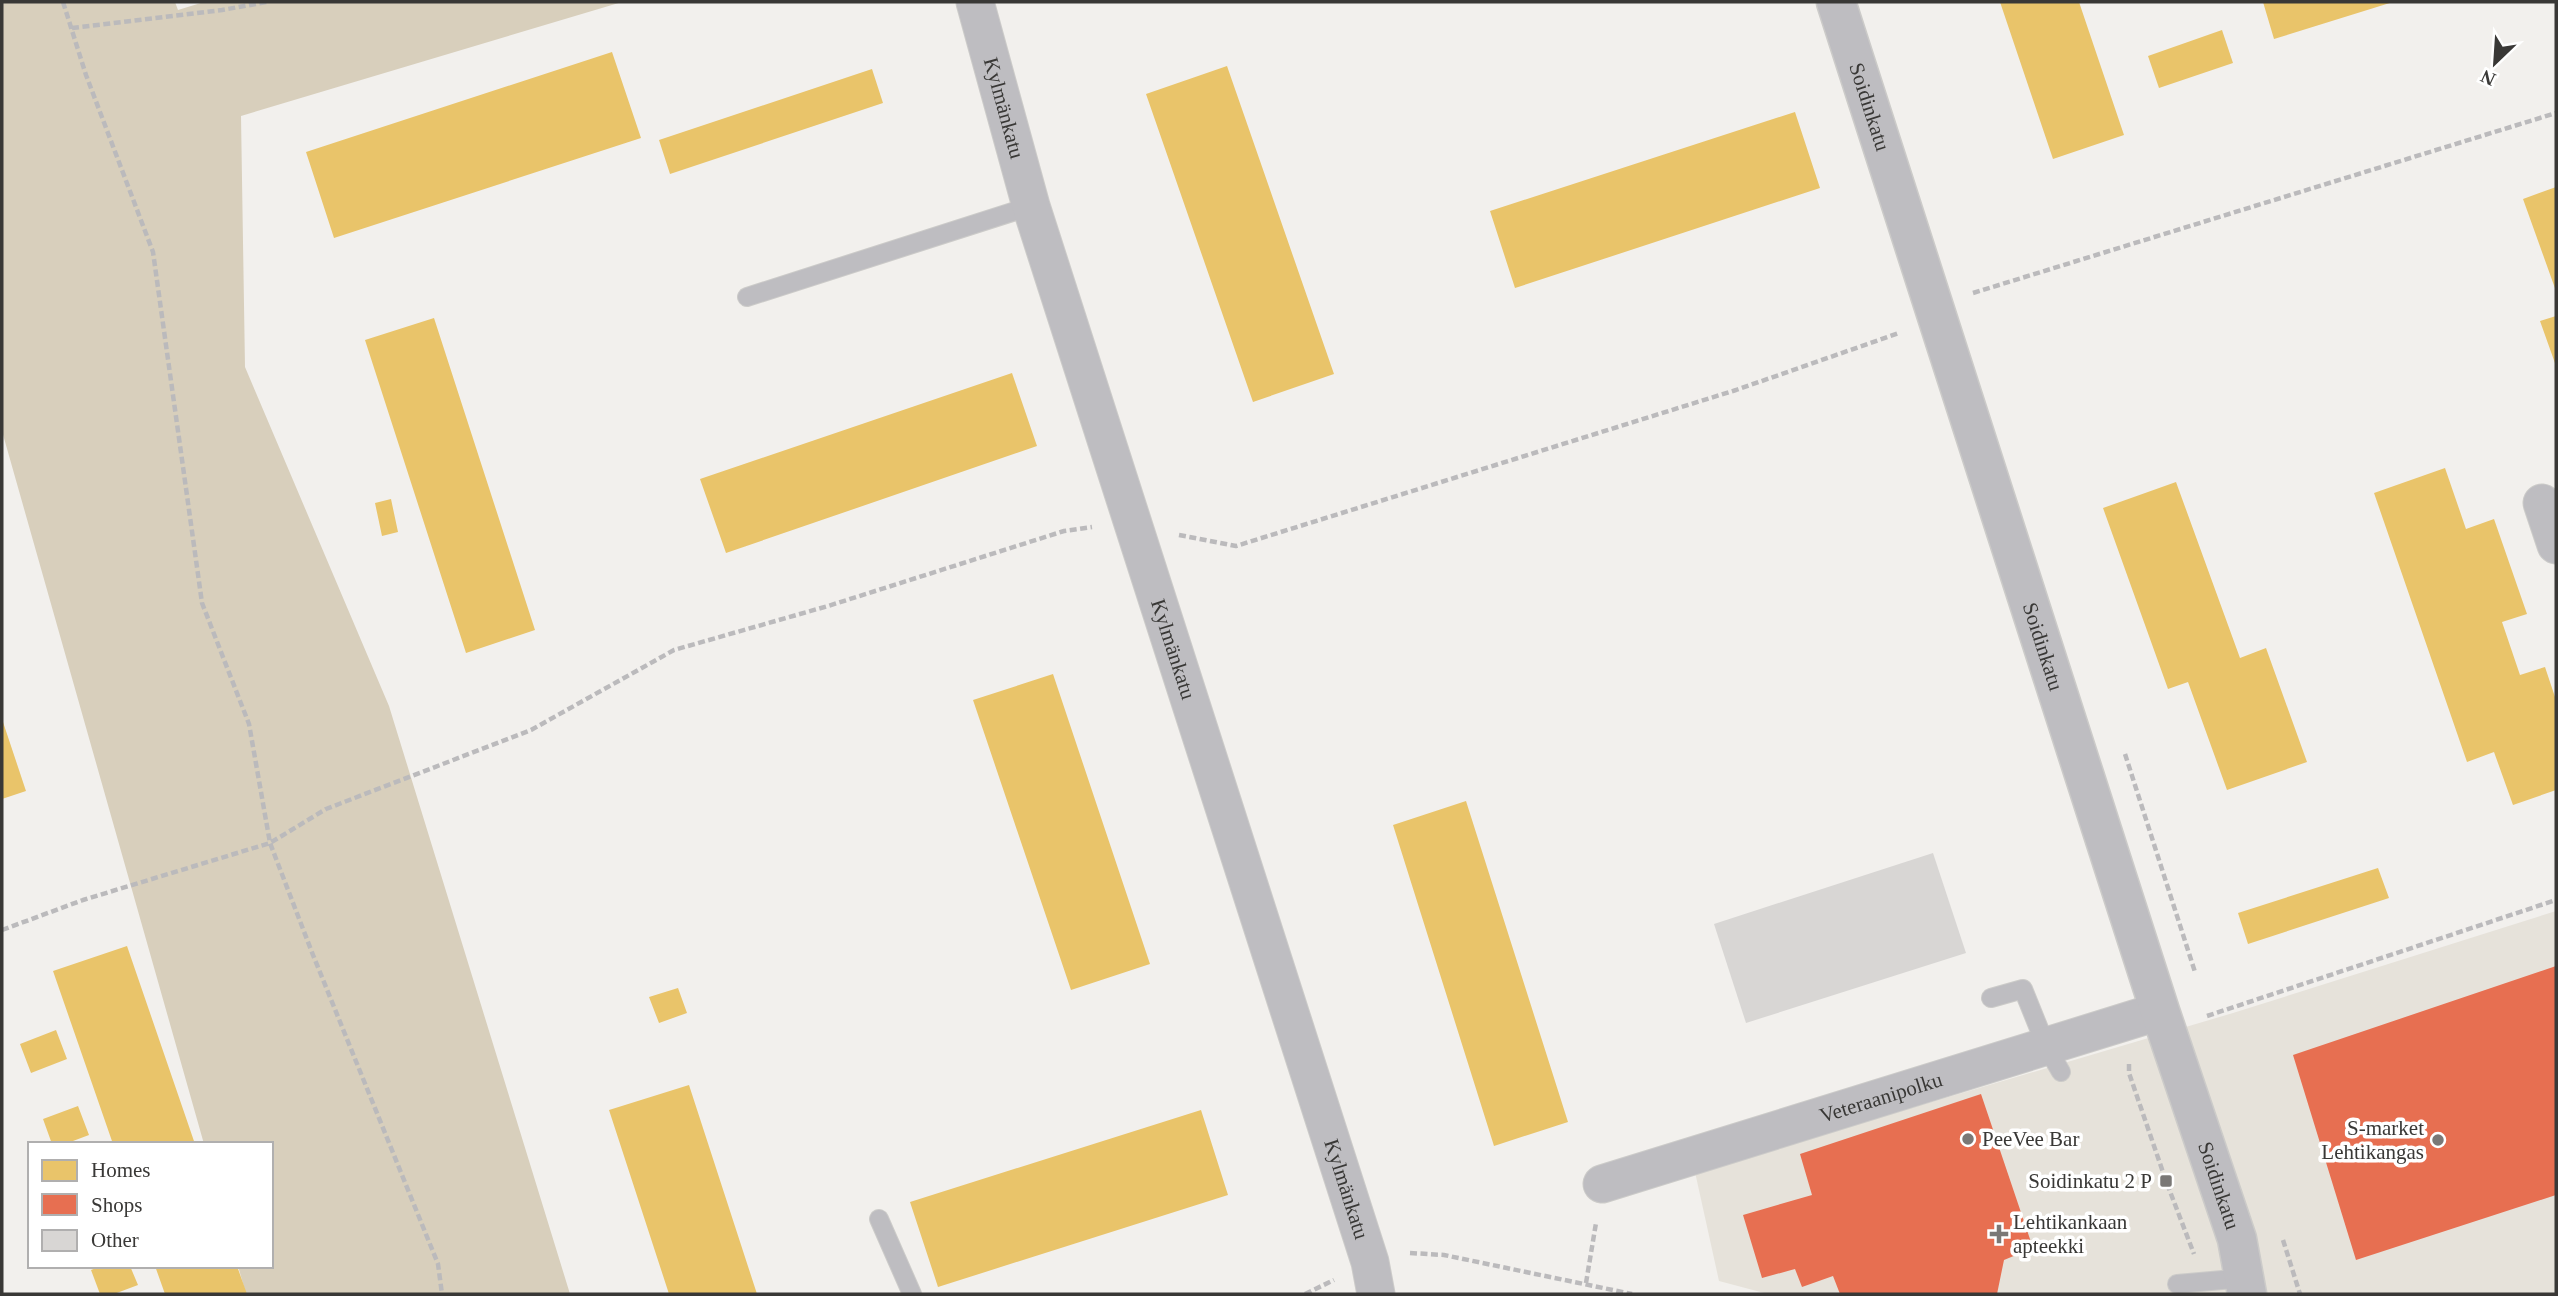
<svg xmlns="http://www.w3.org/2000/svg" width="2558" height="1296" viewBox="0 0 2558 1296" font-family="'Times New Roman',serif">
  <style>
    .built { fill: #e6e2da }
    .forest { fill: #d8cfbc }
    .homes { fill: #e9c46a }
    .shops { fill: #e76f51 }
    .building { fill: #d8d6d4 }
    .lines { fill: none; stroke-linecap: round; stroke-linejoin: round }
    .service-casing { stroke: #cccbc9; stroke-width: 20 }
    .minor-casing { stroke: #cccbc9; stroke-width: 39 }
    .tertiary-casing { stroke: #cccbc9; stroke-width: 41 }
    .path { stroke: #bbbabc; stroke-width: 4.5; stroke-dasharray: 7 3.5; stroke-linecap: butt }
    .service { stroke: #bebdc1; stroke-width: 18 }
    .minor { stroke: #bebdc1; stroke-width: 37 }
    .tertiary { stroke: #bebdc1; stroke-width: 38 }
    .poi-dot { fill: #7a7876; stroke: #fff; stroke-width: 2.5 }
    .labels { text-anchor: middle; dominant-baseline: central; stroke-width: 7; stroke-linejoin: round; paint-order: stroke }
    .street-label { font-size: 21px; fill: #393836; stroke: #fff }
    .poi-label { font-size: 21px; fill: #393836; stroke: #fff; text-anchor: end }
  </style>
  <rect width="100%" height="100%" fill="#f2f0ed"/>
  <!-- built -->
  <path class="built" d="M2556 911V1294H1768L1719 1281 1695 1172 2233 1013Z"/>
  <!-- forest -->
  <path class="forest" d="M2 2H175L178 10 204 2H622L241 116 245 367 389 706 570 1294H246L238 1266H271V1144H204L2 431Z"/>
  <!-- homes -->
  <path class="homes" d="M2000 2H2079L2124 135 2053 159Z
    M2263 2H2393L2274 39Z
    M2222 30 2233 63 2159 88 2148 56Z
    M612 52 641 138 334 238 306 152Z
    M1227 66 1334 374 1253 402 1146 94Z
    M872 69 883 103 670 174 659 140Z
    M1795 112 1820 188 1515 288 1490 211Z
    M2556 187V291L2523 199Z
    M2556 316V366L2540 321Z
    M434 318 535 630 466 653 365 340Z
    M1012 373 1037 446 726 553 700 479Z
    M2445 468 2466 529 2494 519 2527 614 2502 622 2520 675 2545 667 2556 700V790L2513 805 2494 752 2467 762 2374 493Z
    M2176 482 2240 658 2266 648 2307 762 2227 790 2188 682 2168 689 2103 508Z
    M391 499 398 532 382 536 375 503Z
    M1053 674 1150 964 1071 990 973 700Z
    M2 719 26 791 2 799Z
    M1466 801 1568 1122 1494 1146 1393 825Z
    M2378 868 2389 898 2248 944 2238 913Z
    M127 946 195 1144H113L53 971Z
    M678 988 687 1013 659 1023 649 997Z
    M56 1030 67 1059 31 1073 20 1044Z
    M689 1085 757 1294H669L609 1110Z
    M78 1106 89 1135 65 1144H52L43 1119Z
    M1201 1110 1228 1195 938 1287 910 1202Z
    M101 1266H130L138 1285 114 1294H100L91 1270Z
    M155 1266H237L247 1294H165Z"/>
  <!-- shops -->
  <path class="shops" d="M2556 966V1195L2356 1260 2293 1055Z
    M1981 1094 2033 1248 2004 1260 1997 1294H1840L1833 1276 1802 1287 1795 1269 1762 1278 1743 1215 1812 1195 1800 1154Z"/>
  <!-- building -->
  <path class="building" d="M1933 853 1966 953 1746 1023 1714 924Z"/>
  <g class="lines">
    <defs>
      <path id="service" d="M747 297 1031 206
        M1991 998 2023 989 2046 1046 2061 1072
        M879 1219 912 1294
        M2177 1284 2245 1278"/>
      <g id="minor">
        <path id="s1" d="M975 2 1031 206 1370 1262 1376 1294"/>
        <path d="M2542 503 2556 545"/>
        <path id="s2" d="M1602 1184 2160 1011"/>
      </g>
      <g id="tertiary">
        <path id="s3" d="M1836 2 2160 1011 2237 1239 2247 1294"/>
      </g>
    </defs>
    <!-- service casing -->
    <use href="#service" class="service-casing"/>
    <!-- minor casing -->
    <use href="#minor" class="minor-casing"/>
    <!-- tertiary casing -->
    <use href="#tertiary" class="tertiary-casing"/>
    <!-- path -->
    <path class="path" d="M63 2 86 75 153 252 202 603 249 724 270 843 313 955 438 1264 442 1294
      M72 28 222 10 267 2
      M1973 293 2556 113
      M1179 535 1236 546 1736 390 1899 333
      M2125 754 2195 972
      M2 930 83 900 270 843 326 809 531 730 674 650 828 606 1064 531 1092 527
      M2207 1016 2556 900
      M2129 1064V1073L2166 1181 2194 1254
      M2283 1240 2300 1294
      M1410 1253 1444 1255 1632 1294
      M1586 1283 1596 1223
      M1305 1294 1334 1280"/>
    <!-- service -->
    <use href="#service" class="service"/>
    <!-- minor -->
    <use href="#minor" class="minor"/>
    <!-- tertiary -->
    <use href="#tertiary" class="tertiary"/>
  </g>
  <!-- markers -->
  <g class="poi-dot">
    <circle cx="1968" cy="1139" r="7"/>
    <circle cx="2438" cy="1140" r="7"/>
    <rect x="2159" y="1174" width="14" height="14" rx="3.5"/>
    <path d="M1995.5 1223.5h7v7h7v7h-7v7h-7v-7h-7v-7h7z"/>
  </g>
  <g class="labels">
    <!-- street labels -->
    <g class="street-label">
      <text stroke="none"><textPath href="#s1" startOffset="110">Kylmänkatu</textPath></text>
      <text stroke="none"><textPath href="#s3" startOffset="110">Soidinkatu</textPath></text>
      <text stroke="none"><textPath href="#s3" startOffset="677">Soidinkatu</textPath></text>
      <text stroke="none"><textPath href="#s1" startOffset="677">Kylmänkatu</textPath></text>
      <text stroke="none"><textPath href="#s2" startOffset="292">Veteraanipolku</textPath></text>
      <text stroke="none"><textPath href="#s3" startOffset="1244">Soidinkatu</textPath></text>
      <text stroke="none"><textPath href="#s1" startOffset="1244">Kylmänkatu</textPath></text>
    </g>
    <!-- poi labels -->
    <g class="poi-label">
      <text x="2424" y="1128">S-market<tspan x="2424" dy="24">Lehtikangas</tspan></text>
      <text x="1982" y="1139" text-anchor="start">PeeVee Bar</text>
      <text x="2152" y="1181">Soidinkatu 2 P</text>
      <text x="2013" y="1222" text-anchor="start">Lehtikankaan<tspan x="2013" dy="24">apteekki</tspan></text>
    </g>
  </g>
  <!-- border -->
  <rect width="2558" height="1296" fill="none" stroke="#393836" stroke-width="7"/>
  <!-- legend -->
  <rect x="28" y="1142" width="245" height="126" fill="#ffffff" stroke="#b0afaf" stroke-width="2"/>
  <rect x="42" y="1160" width="35" height="21" fill="#e9c46a" stroke="#b0afaf" stroke-width="2"/>
  <text x="91" y="1177" font-size="21" fill="#393836">Homes</text>
  <rect x="42" y="1194" width="35" height="21" fill="#e76f51" stroke="#b0afaf" stroke-width="2"/>
  <text x="91" y="1212" font-size="21" fill="#393836">Shops</text>
  <rect x="42" y="1230" width="35" height="21" fill="#d8d6d4" stroke="#b0afaf" stroke-width="2"/>
  <text x="91" y="1247" font-size="21" fill="#393836">Other</text>
  <!-- north arrow -->
  <g transform="translate(2495 63) rotate(205)" stroke="#ffffff" stroke-width="5" paint-order="stroke">
  <path d="M0-5L12 26L0 18L-12 26Z" fill="#393836"/>
  <text y="-10" font-size="19" font-weight="bold" text-anchor="middle" fill="#393836">N</text>
  </g>
</svg>
